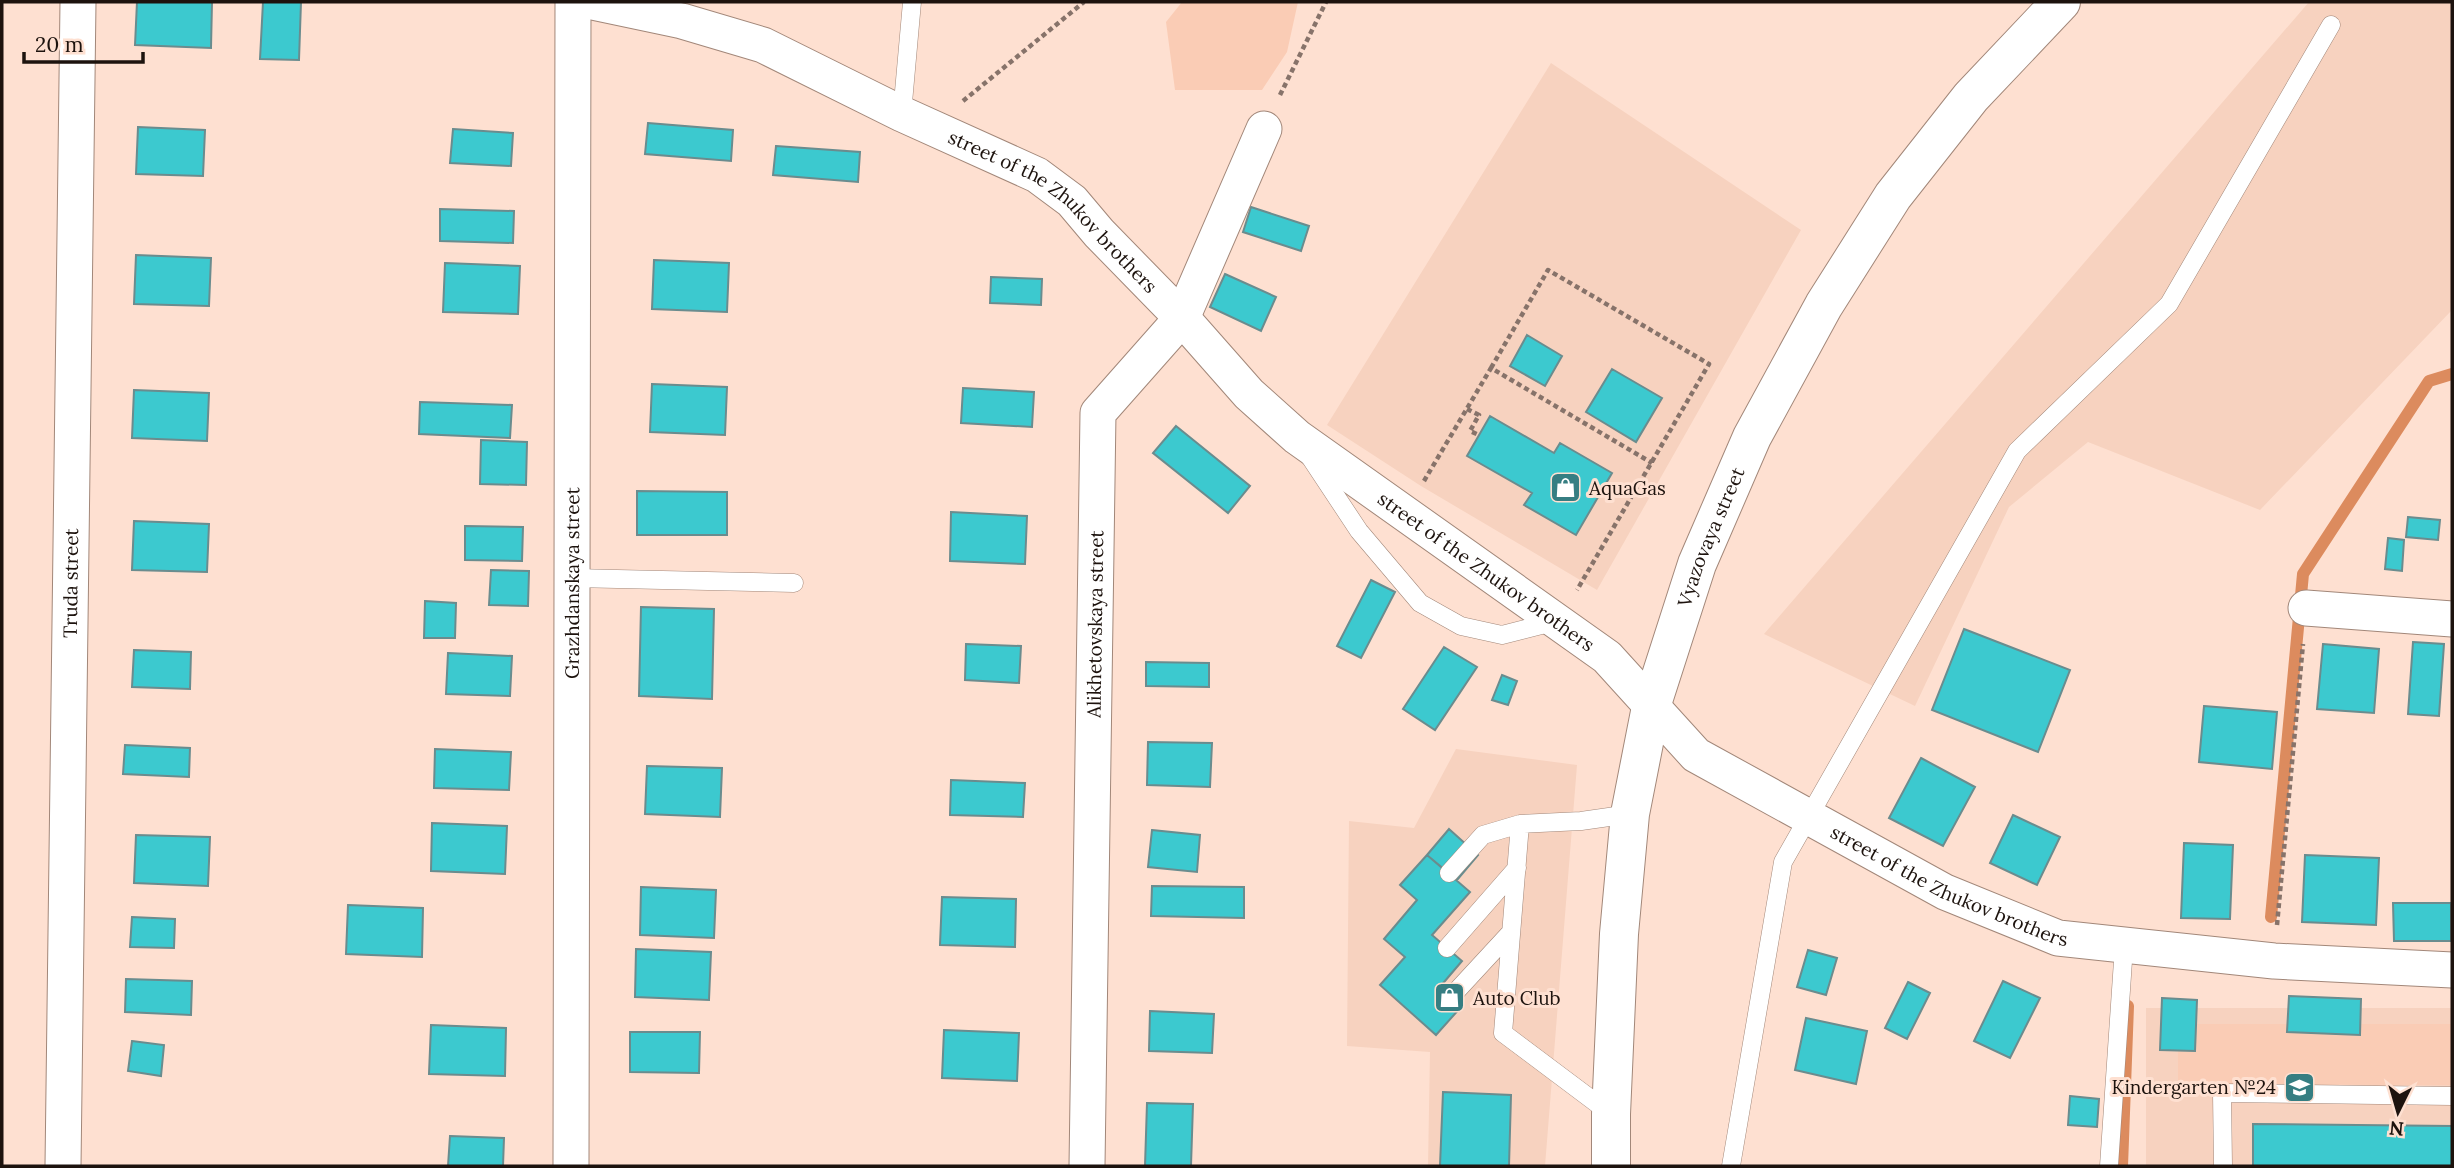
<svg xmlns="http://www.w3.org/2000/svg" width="2454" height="1168" viewBox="0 0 2454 1168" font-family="Lora,serif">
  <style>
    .built { fill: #f7d2bf }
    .green { fill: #faccb5 }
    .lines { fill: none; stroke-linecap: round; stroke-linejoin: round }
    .stream { stroke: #dc8b5e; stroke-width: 12 }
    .building { fill: #3cc9cf; stroke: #6a8c8e; stroke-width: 2 }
    .service-casing { stroke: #a28779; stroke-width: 19 }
    .minor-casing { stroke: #a28779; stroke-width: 37 }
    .tertiary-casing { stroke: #a28779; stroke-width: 40 }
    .path { stroke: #87736a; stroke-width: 4.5; stroke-dasharray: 5 3.5; stroke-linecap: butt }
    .service { stroke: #fff; stroke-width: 18 }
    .minor { stroke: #fff; stroke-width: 35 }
    .tertiary { stroke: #fff; stroke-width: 38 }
    .labels { text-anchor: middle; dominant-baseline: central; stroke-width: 6; stroke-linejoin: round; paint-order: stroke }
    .street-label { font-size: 19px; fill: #1d130e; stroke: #fee0d1 }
    .poi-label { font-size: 19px; fill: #1d130e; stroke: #fee0d1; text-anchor: start }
  </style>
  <rect width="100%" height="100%" fill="#fee0d1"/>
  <!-- built -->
  <path class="built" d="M2309 2H2452V310L2260 510 2088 442 2009 507 1915 706 1764 634Z
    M1551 63 1801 230 1597 590 1421 486 1327 425Z
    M1456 749 1577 765 1545 1166H1428L1430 1052 1347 1046 1349 821 1414 828Z
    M2146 1008H2452V1166H2146Z"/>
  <!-- green -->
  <path class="green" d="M1182 2H1298L1287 52 1262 90H1175L1166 22Z
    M2178 1024H2452V1085L2178 1084Z"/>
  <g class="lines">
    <!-- stream -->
    <path class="stream" d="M2271 917 2303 574 2429 381 2452 374
      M2122 1166 2128 1006"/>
  </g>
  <!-- building -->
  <path class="building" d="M137 2H212L211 48 135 45Z
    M263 2H301L299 60 260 59Z
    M648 123 733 130 731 161 645 154Z
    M138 127 205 130 203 176 136 174Z
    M453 129 513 133 511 166 450 163Z
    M776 146 860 152 858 182 773 175Z
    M1251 207 1309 226 1301 251 1243 232Z
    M440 209 514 211 513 243 440 241Z
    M136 255 211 258 209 306 134 304Z
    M654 260 729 263 727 312 652 309Z
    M445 263 520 266 518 314 443 312Z
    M1225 274 1276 297 1261 331 1210 307Z
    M991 277 1042 279 1041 305 990 303Z
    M1527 335 1562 356 1545 386 1510 366Z
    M1612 369 1662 398 1636 442 1586 412Z
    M652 384 727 387 725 435 650 432Z
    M963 388 1034 392 1032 427 961 423Z
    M134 390 209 393 207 441 132 438Z
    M420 402 512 405 510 438 419 434Z
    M1490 416 1554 453 1560 443 1612 473 1576 535 1524 505 1532 493 1467 456Z
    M1176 426 1250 486 1228 513 1153 453Z
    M481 440 527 442 526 485 480 484Z
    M637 491 727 492V535H637Z
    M951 512 1027 516 1025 564 950 561Z
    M2408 517 2440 520 2438 540 2406 537Z
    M134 521 209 524 207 572 132 570Z
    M465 526 523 527 522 561 465 560Z
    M2388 538 2404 540 2402 571 2385 569Z
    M491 570 529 571 528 606 489 605Z
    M1371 580 1395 592 1361 658 1337 646Z
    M425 601 456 603 455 638H424Z
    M641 607 714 609 712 699 639 696Z
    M1964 629 2070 670 2038 752 1932 710Z
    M2413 642 2444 644 2439 716 2408 714Z
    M966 644 1021 646 1019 683 965 680Z
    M2323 644 2379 649 2374 713 2317 709Z
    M1444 647 1477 667 1435 730 1403 709Z
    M134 650 191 652 190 689 132 687Z
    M448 653 512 656 510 696 446 694Z
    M1146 662 1209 663V687L1146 686Z
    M1502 675 1517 681 1508 705 1492 700Z
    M2204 706 2277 712 2272 769 2199 762Z
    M1148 742 1212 743 1210 787 1147 785Z
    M125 745 190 748 189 777 123 774Z
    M435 749 511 752 509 790 434 788Z
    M1921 758 1975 787 1943 846 1889 818Z
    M647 766 722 768 720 817 645 814Z
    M951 780 1025 783 1023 817 950 815Z
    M2013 815 2060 837 2037 885 1990 863Z
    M432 823 507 826 505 874 431 871Z
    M1449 829 1478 855 1457 880 1427 855Z
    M1152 830 1200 835 1197 872 1148 867Z
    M136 835 210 837 208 886 134 883Z
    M2184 843 2233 845 2230 919 2181 918Z
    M1427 855 1470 892 1432 935 1462 961 1439 988 1461 1007 1436 1035 1380 985 1405 957 1384 939 1417 900 1400 885Z
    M2305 855 2379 858 2376 925 2302 922Z
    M1152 886 1244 887V918L1151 916Z
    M641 887 716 890 714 938 640 935Z
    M942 897 1016 899 1015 947 940 945Z
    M2393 903H2451V941H2394Z
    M348 905 423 908 422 957 346 954Z
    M132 917 175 919 174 948 130 947Z
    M636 949 711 952 709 1000 635 997Z
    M1808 950 1837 958 1826 995 1797 987Z
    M126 979 192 981 191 1015 125 1012Z
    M2003 981 2040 998 2010 1058 1974 1041Z
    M1908 982 1930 993 1907 1039 1885 1028Z
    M2289 996 2361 999 2360 1035 2287 1032Z
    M2162 998 2197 1000 2195 1051 2160 1050Z
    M1150 1011 1214 1014 1212 1053 1149 1051Z
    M1806 1018 1867 1031 1856 1084 1795 1070Z
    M431 1025 506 1028 505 1076 429 1074Z
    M944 1030 1019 1033 1017 1081 942 1078Z
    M630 1032H700L699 1073 630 1072Z
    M132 1041 164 1045 161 1076 128 1071Z
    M1443 1092 1511 1095 1509 1166H1440Z
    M2070 1096 2099 1099 2097 1127 2068 1125Z
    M1147 1103 1193 1104 1191 1166H1145Z
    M2253 1124 2452 1126V1166H2253Z
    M450 1136 504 1138 503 1166H448Z"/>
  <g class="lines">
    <defs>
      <path id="service" d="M902 114 912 2
        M1310 457 1359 531 1420 603 1461 626 1502 635 1557 621
        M572 578 794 583
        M1449 873 1483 835 1520 824
        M1447 948 1517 868
        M1450 998 1511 932
        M1611 1114 1503 1033 1520 824 1581 821 1630 814
        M1731 1166 1783 862 2017 451 2169 304 2331 25
        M2109 1166 2124 946
        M2223 1166 2222 1093 2452 1096"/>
      <g id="minor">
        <path id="s1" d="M592 2 682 21 763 45 902 114 1037 175 1072 201 1099 233 1182 318 1249 394 1297 437 1607 657 1696 755 1945 892 2058 938 2274 961 2452 970"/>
        <path d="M2306 608 2452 619"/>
        <path id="s2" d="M63 1166 78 2"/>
        <path id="s3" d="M571 1166 573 2"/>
        <path id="s4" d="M1087 1166 1098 413 1182 318 1264 129"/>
      </g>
      <g id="tertiary">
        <path id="s5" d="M1611 1166V1114L1619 934 1630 814 1651 707 1697 564 1752 437 1824 305 1893 196 1971 97 2061 2"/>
      </g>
    </defs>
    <!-- service casing -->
    <use href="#service" class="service-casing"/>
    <!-- minor casing -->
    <use href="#minor" class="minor-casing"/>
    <!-- tertiary casing -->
    <use href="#tertiary" class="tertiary-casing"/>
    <!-- path -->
    <path class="path" d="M1280 95 1326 2
      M963 101 1084 2
      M1491 368 1548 270 1709 364 1577 590
      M1467 409 1479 415 1470 431 1479 435
      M1424 481 1491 368 1652 463
      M2277 925 2303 644"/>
    <!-- service -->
    <use href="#service" class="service"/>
    <!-- minor -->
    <use href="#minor" class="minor"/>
    <!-- tertiary -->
    <use href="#tertiary" class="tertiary"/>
  </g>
  <!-- icons -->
  <defs>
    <symbol id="shop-square" viewBox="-11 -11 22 22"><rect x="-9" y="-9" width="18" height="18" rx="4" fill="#367e82" stroke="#fee0d1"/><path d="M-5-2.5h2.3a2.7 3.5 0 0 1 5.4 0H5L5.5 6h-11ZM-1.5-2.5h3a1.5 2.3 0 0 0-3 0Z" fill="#fff"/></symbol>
    <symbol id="school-square" viewBox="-11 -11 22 22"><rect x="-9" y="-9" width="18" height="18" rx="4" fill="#367e82" stroke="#fee0d1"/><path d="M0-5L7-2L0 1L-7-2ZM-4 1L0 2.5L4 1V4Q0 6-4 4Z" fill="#fff"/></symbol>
  </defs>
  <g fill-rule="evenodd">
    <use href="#shop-square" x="1548" y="470" width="35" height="35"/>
    <use href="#shop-square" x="1432" y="980" width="35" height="35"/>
    <use href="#school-square" x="2282" y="1070" width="35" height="35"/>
  </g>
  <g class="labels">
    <!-- street labels -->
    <g class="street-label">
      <text stroke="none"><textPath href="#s1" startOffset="514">street of the Zhukov brothers</textPath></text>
      <text stroke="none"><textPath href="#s5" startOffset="642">Vyazovaya street</textPath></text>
      <text stroke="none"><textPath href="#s1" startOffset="1082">street of the Zhukov brothers</textPath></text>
      <text stroke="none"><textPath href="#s2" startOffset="583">Truda street</textPath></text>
      <text stroke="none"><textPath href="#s3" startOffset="583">Grazhdanskaya street</textPath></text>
      <text stroke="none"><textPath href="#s4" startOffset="542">Alikhetovskaya street</textPath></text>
      <text stroke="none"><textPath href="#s1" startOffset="1648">street of the Zhukov brothers</textPath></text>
    </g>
    <!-- poi labels -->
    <g class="poi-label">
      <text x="1589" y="488">AquaGas</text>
      <text x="1473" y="998">Auto Club</text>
      <text x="2276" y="1087" text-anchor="end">Kindergarten №24</text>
    </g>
  </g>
  <!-- border -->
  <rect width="2454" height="1168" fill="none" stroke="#1d130e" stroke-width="7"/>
  <!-- north arrow -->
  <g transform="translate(2398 1112) rotate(185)" stroke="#fee0d1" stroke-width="5" paint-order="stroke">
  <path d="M0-5L12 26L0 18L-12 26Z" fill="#1d130e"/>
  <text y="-10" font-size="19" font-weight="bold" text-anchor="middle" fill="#1d130e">N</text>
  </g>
  <!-- scale -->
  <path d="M24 52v10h119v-10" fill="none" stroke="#1d130e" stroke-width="3.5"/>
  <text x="35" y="52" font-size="21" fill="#1d130e" stroke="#fee0d1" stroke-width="5" paint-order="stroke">20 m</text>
</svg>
